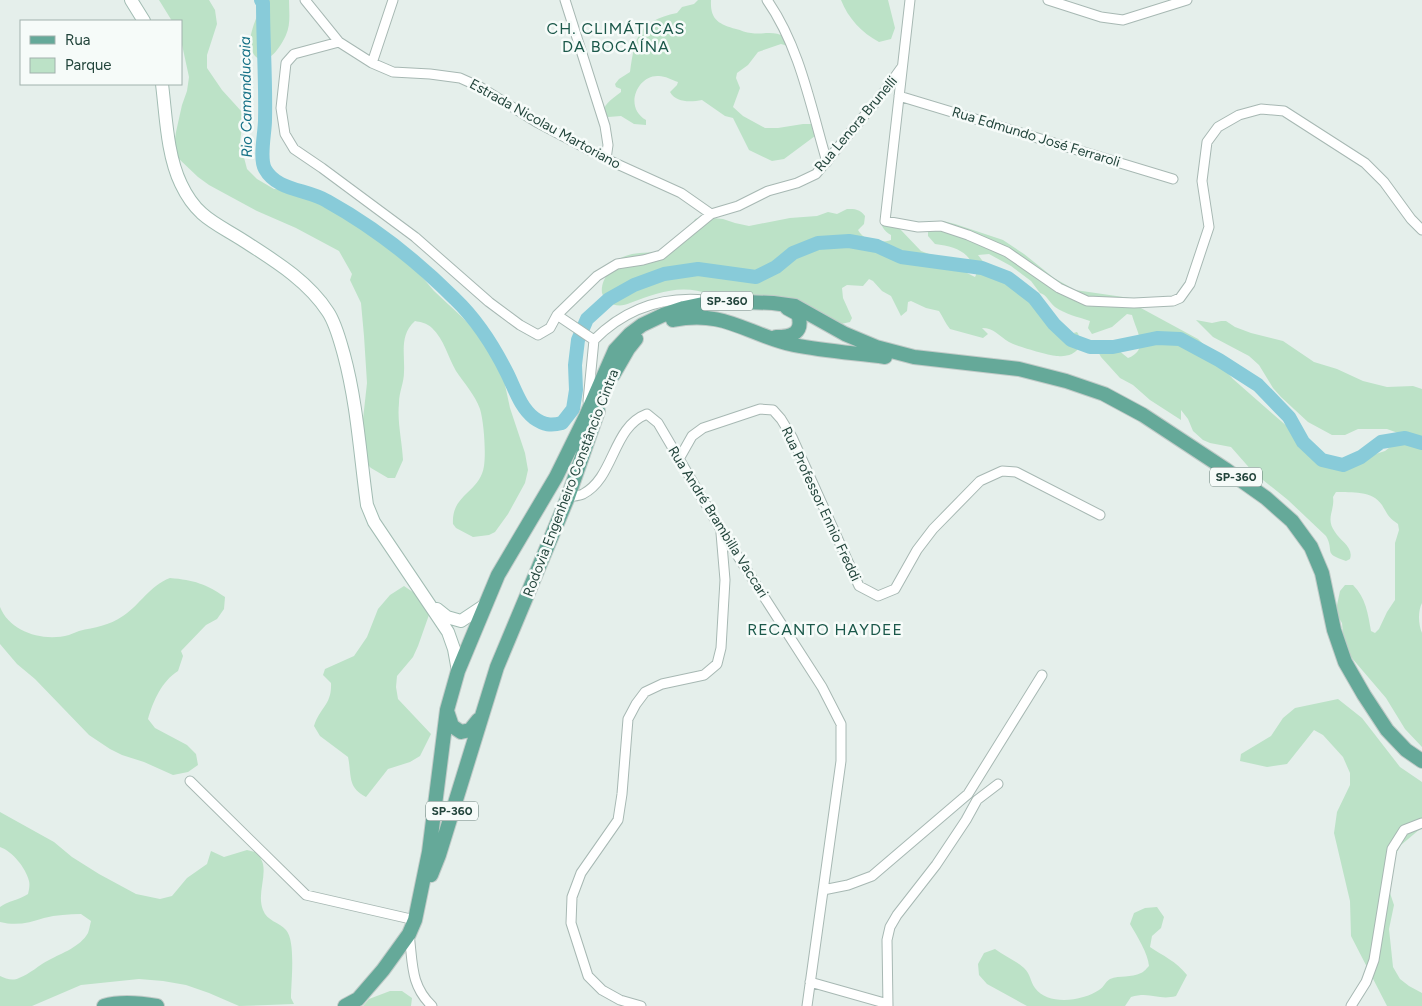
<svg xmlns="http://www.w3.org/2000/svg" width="1422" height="1006" viewBox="0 0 1422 1006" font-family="Figtree,sans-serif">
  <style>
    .green { fill: #bce2c7 }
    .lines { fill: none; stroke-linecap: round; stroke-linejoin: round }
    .river { stroke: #88cbd9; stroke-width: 14 }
    .street-casing { stroke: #a7b8b3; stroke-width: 11 }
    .secondary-casing { stroke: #a2bcb3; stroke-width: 14 }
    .primary-casing { stroke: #c1cbc8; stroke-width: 16 }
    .street { stroke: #fff; stroke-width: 9 }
    .secondary { stroke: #fff; stroke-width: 12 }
    .primary { stroke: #65a999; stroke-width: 14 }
    .labels { text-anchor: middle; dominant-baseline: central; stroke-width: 5; stroke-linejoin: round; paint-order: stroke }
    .shield { fill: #f6fbf9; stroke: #627b74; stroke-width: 1 }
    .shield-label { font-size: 12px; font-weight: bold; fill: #22443b }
    .street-label { font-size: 14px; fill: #22443b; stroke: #f6fbf9 }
    .water-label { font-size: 15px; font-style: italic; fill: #157186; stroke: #f6fbf9 }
    .quarter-label { font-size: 16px; letter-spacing: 1px; fill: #1b584a; stroke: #f6fbf9 }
  </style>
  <rect width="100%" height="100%" fill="#e5efeb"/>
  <!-- green -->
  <path class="green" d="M159 0H209L215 10 217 24 207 55V68L222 90 242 112 243 119 240 142 247 169 257 179 274 189 301 190 363 221 394 252 412 265 434 291 463 318 486 343 502 371 510 408 525 453 528 470 525 483 508 514 495 532 489 535 473 537 456 528 453 524C451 494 480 493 484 466 486 453 484 422 480 409 475 395 464 383 456 371 448 357 444 339 432 328 427 323 420 322 415 321 399 335 405 354 404 372 404 383 399 392 399 403 397 422 402 441 403 460L395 478H388L371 468 366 463 362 428 367 383 364 336 361 303 350 280 352 274 339 251 296 228 257 211 209 185 198 177 178 158 174 145 176 132 182 105 187 91 189 77 181 40V21H172Z
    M258 0H289C289 11 291 24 286 35 282 44 269 67 256 57 253 54 250 48 250 43 250 32 257 16 261 6Z
    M698 0H711C710 20 719 24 736 29 741 30 746 33 751 33 764 35 773 30 785 37L788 46 781 44 758 52 748 65 737 73 736 78 740 88 733 107 743 116 765 128H778L803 124H815V136L784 159 772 161 749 150 733 118 725 116 702 100C691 102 676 103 670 92L677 85 678 82C672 80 665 76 659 76 638 74 623 107 646 120V125L634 124 621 116 608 117C596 108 614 98 621 92V89L616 87 615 84 619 79 630 72C635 37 638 21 677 13L682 7 694 4Z
    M841 0H888L895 28 891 39 879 42C862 33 848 18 841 0Z
    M847 209C855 209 860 209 865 216L864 224 858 230C864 241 880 244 891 240V235C884 231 880 225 880 217L882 216 899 228 921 251 929 254 943 257 951 265 975 277 976 275C971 251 956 247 935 244L928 236V228L934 223 943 221 955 224 1003 240 1024 254 1054 278 1075 290 1130 298 1139 307 1198 339 1217 357 1224 369 1233 379 1289 428 1304 448 1316 455 1333 462 1360 459 1385 451 1394 444 1398 433 1387 429H1358L1345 435H1332L1308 422 1281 397 1273 388 1259 365 1249 356 1213 337 1196 320 1212 323 1221 321H1226L1235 327 1251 333 1283 341 1314 362 1337 369 1363 381 1387 387 1413 386 1422 389V603C1418 610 1418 624 1422 633V747L1405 729 1386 698 1351 657 1344 645 1342 623 1337 615V605L1340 591 1345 585H1353C1366 598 1368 614 1371 631L1375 633 1379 629 1387 612 1395 600V543L1399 530 1398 524C1388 517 1388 515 1382 505 1372 490 1352 493 1336 492L1333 497C1335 511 1325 518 1335 532 1340 541 1354 547 1350 559L1346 561C1322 553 1335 552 1326 536L1288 500 1253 472 1231 447 1210 443 1203 440 1193 431 1188 419 1181 410V420L1150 400 1133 385 1120 378 1101 357 1095 346 1104 340 1108 342 1128 358C1150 349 1136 331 1132 315L1127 314 1112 327 1092 334 1088 328 1090 321C1078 317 1065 314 1055 307 1049 302 1047 295 1040 293L1031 281 1011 266 989 254 978 255 985 264 994 271 1024 290 1032 300 1042 308 1050 320 1067 332 1070 334 1077 332C1080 336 1080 342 1079 347 1076 354 1066 357 1058 356 1050 356 1016 346 1009 342 999 336 994 328 982 328L988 334 983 338 950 329C945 323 943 317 939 311L926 308 911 301 908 302 907 311 901 316 891 296 882 291 873 281 869 279 863 286 847 285 842 288 843 298 852 318 850 322 841 324 825 317 711 295C682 283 657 293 630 303 620 308 606 306 602 293 601 286 604 278 609 272 611 268 614 263 618 260 634 247 669 258 683 243 688 237 692 226 695 219L702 217 723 219 735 223 749 226 790 218 817 216 828 212 837 214Z
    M170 578C194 580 206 584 225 597L224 609 217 619 206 625 181 651 183 656 178 671C162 681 153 701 148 719L155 728 187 745 196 754 198 765 188 772 173 775 144 762 122 755 110 749 89 735 35 679 17 664 0 644V607C10 632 43 642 69 635 72 634 76 632 79 631 95 627 109 626 123 616 141 604 149 586 170 578Z
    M404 586 426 601 430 612 418 646 413 657 397 676 396 687 398 699 431 734 420 756 410 762 388 769 366 797C347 787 352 776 348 757L320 736 314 726C320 707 332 705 331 683L323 675 325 669 354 656 367 637 378 609 390 595Z
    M1338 699 1362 718 1400 767 1422 782V829H1420L1401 845 1394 857 1390 880V893L1394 905 1389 929 1393 967 1400 979 1409 986 1422 993V1006H1387L1351 936 1350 901 1334 833 1337 812 1350 785V773L1343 757 1323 735 1314 730 1287 764 1267 767 1240 761 1241 754 1271 736 1283 718 1295 708Z
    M0 812 54 842 72 857 99 874 136 894 160 899 172 896 187 878 207 864 211 851 224 857 247 850 259 853C260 857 262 861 263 864 266 879 257 895 263 910 267 921 279 922 286 930 296 941 291 983 291 998L294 1004 239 1006 209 993 186 985 163 981 139 979 81 985 32 1006H0V976C6 979 13 981 19 978 30 974 39 965 49 960 62 953 80 947 88 933 89 930 90 925 91 921L81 914C69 914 56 915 44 918 29 923 16 926 0 922V907C8 901 19 900 28 894 29 890 30 885 29 881 26 868 12 851 0 847Z
    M1157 907 1164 917 1161 928 1152 936 1150 947C1163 956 1176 961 1187 975L1176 996C1158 1001 1151 991 1131 997L1125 1006H1027L987 984 979 975 978 964 984 953 995 949C1004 956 1015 960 1024 968 1031 975 1030 981 1035 988 1048 1006 1083 1001 1099 990 1104 987 1105 982 1110 979 1120 975 1131 978 1141 973 1144 972 1147 968 1149 966 1148 953 1137 936 1130 924L1134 913 1145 908Z
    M390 991H402L412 998 411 1006H363L369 999Z"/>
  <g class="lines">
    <!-- river -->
    <path class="river" d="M261 0 263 3C263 42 266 81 265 120 265 133 259 158 265 169 277 191 307 189 327 201 374 227 417 261 455 299 477 320 494 347 507 373 515 389 520 407 534 418 544 425 551 426 562 423L573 409 576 390 575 365 578 340 587 319 609 299 634 285 664 274 698 269 756 277 776 267 793 253 818 243 849 241 877 246 901 257 982 268 1008 278 1034 298 1054 324 1071 340 1090 347H1113L1157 338 1180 339 1219 360 1258 385 1289 417 1303 442 1322 460 1343 465 1361 457 1381 442 1405 438 1422 443"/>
    <defs>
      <path id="street" d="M305 0 339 42 372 63 393 72 430 74 460 78 480 87 538 123 606 159 681 193 711 214
        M565 0 605 126 608 145 606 159
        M767 0C800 47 811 108 827 162
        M910 0 885 221 918 227 941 226 968 235 1007 252 1059 288 1087 301 1134 303 1173 301 1180 298 1190 284 1209 227 1202 181 1207 142 1218 127 1239 115 1261 109 1284 111 1365 163 1384 182 1411 219 1422 230
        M1048 0 1101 17 1123 20 1187 0
        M339 42 294 54 286 63 281 108 285 134 294 149 322 168 415 237 489 302 520 325 538 335 550 328 557 315
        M372 63 393 0
        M899 96 1173 179
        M594 340 557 315 597 276 617 264 643 260 661 255 711 214 738 206 768 191 797 183 816 174 884 92 902 67
        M588 401 594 340C625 309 661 296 705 300
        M679 459 692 436 703 428 760 409 773 410 781 419 792 437 859 586 878 596 895 589 917 550 933 529 980 481 1002 471 1016 472 1100 515
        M568 497C573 496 579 496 583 494 615 477 612 427 647 414L658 423 721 530 822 687 841 724V761L807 1006
        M190 781 306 895 415 920
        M823 890 848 885 872 876 968 794 1042 675
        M409 934C413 963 410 985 432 1006
        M810 982 888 1004
        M641 1006 620 1000 602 990 588 976 571 923 572 897 581 873 618 820 622 794 628 719 636 704 645 692 662 684 704 675 717 664 721 648 725 580 721 533
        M888 1006 887 940 890 927 897 915 936 865 966 820 977 800 998 784
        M1351 1006 1366 982 1374 960 1392 849 1404 830 1422 823"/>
      <path id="secondary" d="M131 0 144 21
        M162 84C166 116 167 155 181 184 197 218 216 223 244 241 275 261 308 281 328 312 336 324 340 341 344 355 357 403 360 454 367 505L374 522 448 632 454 649 458 671
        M437 609 447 617 461 621 485 605"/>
      <path id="primary" d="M673 320C724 309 748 335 794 345 824 351 855 353 885 357
        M776 337C792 337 804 333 798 314L787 308
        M613 375 628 349 636 339
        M447 711 452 726 461 732 470 730 478 720
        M431 875 439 855 497 667 568 497 598 411
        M104 1006C121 1001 140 1003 157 1006
        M345 1006 358 999 383 970 409 934 415 920 429 852 447 710 458 671 498 575 556 477 586 416 615 350 630 334 642 325 663 315 684 308 717 301 773 303 795 306 845 334 876 347 914 357 1019 369 1066 381 1104 394 1143 415 1225 469 1266 498 1292 521 1311 547 1322 573 1334 630 1345 662 1364 695 1387 730 1406 750 1422 761"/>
    </defs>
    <!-- street casing -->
    <use href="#street" class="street-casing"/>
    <!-- secondary casing -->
    <use href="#secondary" class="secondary-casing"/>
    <!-- primary casing -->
    <use href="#primary" class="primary-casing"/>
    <!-- street -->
    <use href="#street" class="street"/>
    <!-- secondary -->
    <use href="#secondary" class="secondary"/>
    <!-- primary -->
    <use href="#primary" class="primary"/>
  </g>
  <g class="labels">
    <!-- shield labels -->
    <g class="shield">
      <rect x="701" y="291.5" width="52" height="19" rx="4"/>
      <rect x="1210" y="467.5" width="52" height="19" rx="4"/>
      <rect x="426" y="801.5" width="52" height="19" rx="4"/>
    </g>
    <g class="shield-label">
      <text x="727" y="301">SP-360</text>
      <text x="1236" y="477">SP-360</text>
      <text x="452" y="811">SP-360</text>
    </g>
    <!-- street labels -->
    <g class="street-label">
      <text transform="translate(545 124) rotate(29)">Estrada Nicolau Martoriano</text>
      <text transform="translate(856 124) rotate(-50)">Rua Lenora Brunelli</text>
      <text transform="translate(1036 137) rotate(17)">Rua Edmundo José Ferraroli</text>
      <text transform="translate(571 483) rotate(-69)">Rodovia Engenheiro Constâncio Cintra</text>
      <text transform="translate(821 504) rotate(65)">Rua Professor Ennio Freddi</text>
      <text transform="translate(718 522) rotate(58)">Rua André Brambilla Vaccari</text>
    </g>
    <!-- water labels -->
    <g class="water-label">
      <text transform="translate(246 97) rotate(-91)">Rio Camanducaia</text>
    </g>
    <!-- quarter labels -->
    <g class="quarter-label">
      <text x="616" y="28">CH. CLIMÁTICAS<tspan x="616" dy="18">DA BOCAÍNA</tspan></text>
      <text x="825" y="629">RECANTO HAYDEE</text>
    </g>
  </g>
  <!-- legend -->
  <rect x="20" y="20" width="162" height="65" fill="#f6fbf9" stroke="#a1b2ad"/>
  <rect x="30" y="36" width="25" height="8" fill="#65a999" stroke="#a1b2ad"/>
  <text x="65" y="45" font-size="15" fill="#22443b">Rua</text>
  <rect x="30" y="58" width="25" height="15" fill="#bce2c7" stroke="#a1b2ad"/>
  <text x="65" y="70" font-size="15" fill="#22443b">Parque</text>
</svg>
